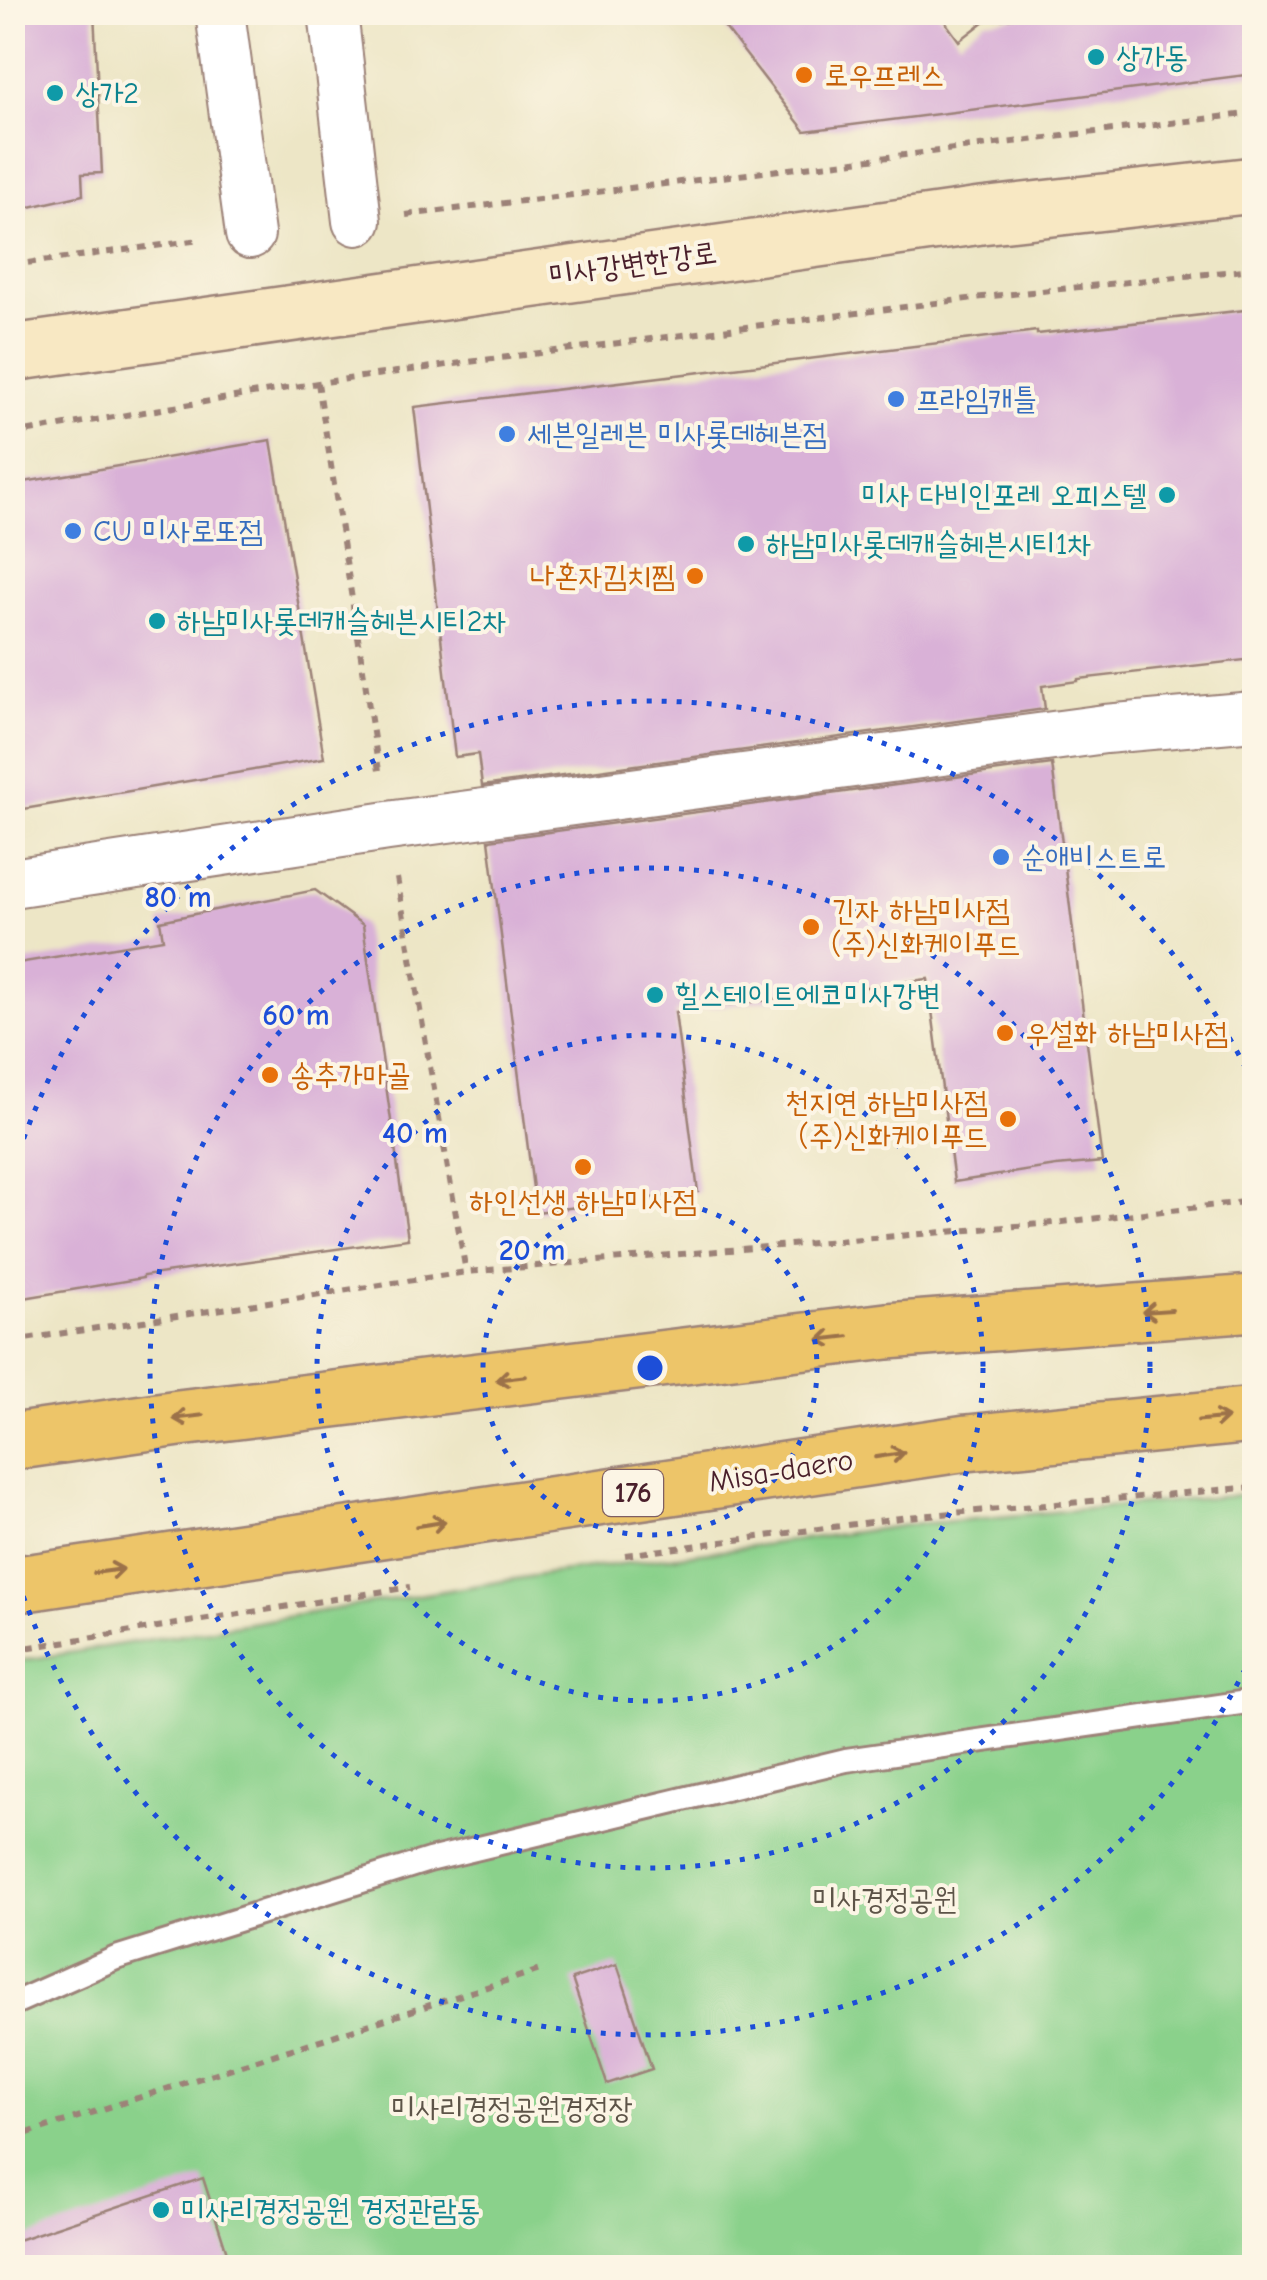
<svg xmlns="http://www.w3.org/2000/svg" width="1267" height="2280" viewBox="0 0 1267 2280" font-family="'Comic Neue','Poor Story',sans-serif">
  <style>
    .green { fill: #8ad18b; stroke: #6a785b; stroke-width: 2.5 }
    .building { fill: #d9b1d7 }
    .lines { fill: none; stroke-linecap: round; stroke-linejoin: round }
    .lane-casing { stroke: #9c8278; stroke-width: 28 }
    .street-casing { stroke: #9c8278; stroke-width: 52 }
    .secondary-casing { stroke: #9c8278; stroke-width: 60 }
    .primary-casing { stroke: #9c8278; stroke-width: 60 }
    .path { stroke: #9c8278; stroke-width: 6; stroke-dasharray: 8 8; stroke-linecap: butt }
    .lane { stroke: #fff; stroke-width: 22 }
    .street { stroke: #fff; stroke-width: 48 }
    .secondary { stroke: #f8e8c3; stroke-width: 55 }
    .primary { stroke: #edc569; stroke-width: 55 }
    .oneway { stroke: #9c724a }
    .ring { fill: none; stroke: #1d4ed8; stroke-width: 5; stroke-dasharray: 5 10 }
    .culture-dot { fill: #0f9aa8; stroke: #fcf5e5; stroke-width: 4 }
    .food-dot { fill: #e8710a; stroke: #fcf5e5; stroke-width: 4 }
    .shop-dot { fill: #3f7fe0; stroke: #fcf5e5; stroke-width: 4 }
    .labels { text-anchor: middle; dominant-baseline: central; stroke-width: 8; stroke-linejoin: round; paint-order: stroke }
    .shield { fill: #fcf5e5; stroke: #7f5f63; stroke-width: 2.5 }
    .shield-label { font-size: 28px; font-weight: bold; fill: #4a1f2b }
    .culture-label { font-size: 30px; fill: #0d838f; stroke: #fcf5e5; text-anchor: start }
    .food-label { font-size: 30px; fill: #c56008; stroke: #fcf5e5; text-anchor: start }
    .street-label { font-size: 30px; fill: #4a1f2b; stroke: #fcf5e5 }
    .shop-label { font-size: 30px; fill: #366cbe; stroke: #fcf5e5; text-anchor: start }
    .park-label { font-size: 30px; fill: #5d5448; stroke: #fcf5e5 }
    .centre { fill: #1d4ed8; stroke: #fcf5e5; stroke-width: 5 }
    .ring-label { font-size: 30px; text-anchor: middle; font-weight: bold; fill: #1d4ed8; stroke: #fcf5e5; stroke-width: 8; stroke-linejoin: round; paint-order: stroke }
  </style>
  <rect width="100%" height="100%" fill="#fcf5e5"/>
  <filter id="ink" filterUnits="userSpaceOnUse"><feTurbulence type="fractalNoise" baseFrequency=".01" numOctaves="2"/><feDisplacementMap in="SourceGraphic" scale="20" xChannelSelector="R" yChannelSelector="G"/><feConvolveMatrix kernelMatrix="1 2 1 2 8 2 1 2 1" color-interpolation-filters="sRGB"/></filter>
  <filter id="wash" filterUnits="userSpaceOnUse"><feTurbulence type="fractalNoise" baseFrequency=".0048" numOctaves="4" result="noise"/><feDisplacementMap in="SourceGraphic" scale="40" xChannelSelector="R" yChannelSelector="G"/><feGaussianBlur stdDeviation="2.25" result="paint"/><feColorMatrix in="noise" values="0 0 0 0 0 0 0 0 0 0 0 0 0 0 0 0 0 1.4 0 .05"/><feComposite in="paint" operator="in"/></filter>
  <g filter="url(#wash)">
    <rect width="100%" height="100%" fill="#ede6c6"/>
    <!-- green -->
    <path class="green" d="M1254 1494V2267L13 2268V1662L546 1574 908 1525Z"/>
    <g id="blocks">
      <!-- building -->
      <path class="building" d="M12 12H94L102 173 82 174 83 195 12 211Z
        M713 12H938L959 41 985 21 1065 12H1254V74L805 131Z
        M1254 309V659L1078 679V681L1042 686 1045 709 482 786 478 754 455 757 414 407 1037 331V334Z
        M271 440 324 758 12 811V484Z
        M1052 764 1102 1162 1056 1166 954 1182 928 979 675 1012 698 1192 536 1212 489 840Z
        M315 890 363 925 408 1239 143 1276V1278L12 1300V964L163 939 160 921Z
        M617 1964 652 2069 607 2084 572 1979Z
        M203 2178 232 2268H12V2242Z"/>
    </g>
  </g>
  <g filter="url(#ink)">
    <use href="#blocks" fill-opacity="0" stroke="#9c8278" stroke-width="2.5"/>
    <g class="lines">
      <defs>
        <path id="lane" d="M12 2004 116 1958 429 1860 846 1760 1254 1701"/>
        <path id="street" d="M220 12 250 234
          M333 12 357 221
          M12 883 388 826 1105 729 1254 716"/>
        <path id="secondary" d="M12 353 981 216 1254 185"/>
        <path id="primary" d="M12 1442 179 1418 887 1331 1254 1303
          M12 1585 967 1443 1254 1415"/>
      </defs>
      <!-- lane casing -->
      <use href="#lane" class="lane-casing"/>
      <!-- street casing -->
      <use href="#street" class="street-casing"/>
      <!-- secondary casing -->
      <use href="#secondary" class="secondary-casing"/>
      <!-- primary casing -->
      <use href="#primary" class="primary-casing"/>
      <!-- path -->
      <path class="path" d="M406 215 1254 113
        M12 265 200 240
        M318 383 380 777
        M12 434 318 383 469 362 983 297 1254 269
        M397 878 466 1272
        M12 1341 466 1272 1053 1223 1254 1201
        M625 1555 907 1517 1254 1487
        M12 1650 410 1587
        M12 2138 540 1970"/>
      <!-- lane -->
      <use href="#lane" class="lane"/>
      <!-- street -->
      <use href="#street" class="street"/>
      <!-- secondary -->
      <use href="#secondary" class="secondary"/>
      <!-- primary -->
      <use href="#primary" class="primary"/>
    </g>
    <!-- one-way arrows -->
    <defs><path id="oneway-shaft" d="M-6 0H5M1.5-3L5.5 0L1.5 3" fill="none" stroke-width="1.6" stroke-linecap="round" stroke-linejoin="round" transform="scale(2.5)"/></defs>
    <g class="oneway">
      <use href="#oneway-shaft" transform="translate(1157 1311) rotate(176)"/>
      <use href="#oneway-shaft" transform="translate(833 1338) rotate(173)"/>
      <use href="#oneway-shaft" transform="translate(511 1378) rotate(173)"/>
      <use href="#oneway-shaft" transform="translate(188 1417) rotate(173)"/>
      <use href="#oneway-shaft" transform="translate(1213 1419) rotate(-6)"/>
      <use href="#oneway-shaft" transform="translate(890 1455) rotate(-9)"/>
      <use href="#oneway-shaft" transform="translate(431 1524) rotate(-9)"/>
      <use href="#oneway-shaft" transform="translate(109 1571) rotate(-8)"/>
    </g>
  </g>
  <!-- distance rings -->
  <g class="ring">
    <circle cx="650" cy="1368" r="167"/>
    <circle cx="650" cy="1368" r="333"/>
    <circle cx="650" cy="1368" r="500"/>
    <path d="M1252 1655A667 667 0 0 1 14 1569M14 1167A667 667 0 0 1 1252 1081"/>
  </g>
  <!-- markers -->
  <g class="culture-dot">
    <circle cx="1096" cy="57" r="10"/>
    <circle cx="55" cy="93" r="10"/>
    <circle cx="1167" cy="495" r="10"/>
    <circle cx="746" cy="544" r="10"/>
    <circle cx="157" cy="621" r="10"/>
    <circle cx="655" cy="995" r="10"/>
    <circle cx="161" cy="2210" r="10"/>
  </g>
  <g class="food-dot">
    <circle cx="804" cy="75" r="10"/>
    <circle cx="695" cy="576" r="10"/>
    <circle cx="811" cy="927" r="10"/>
    <circle cx="1005" cy="1033" r="10"/>
    <circle cx="270" cy="1075" r="10"/>
    <circle cx="1008" cy="1119" r="10"/>
    <circle cx="583" cy="1167" r="10"/>
  </g>
  <g class="shop-dot">
    <circle cx="896" cy="399" r="10"/>
    <circle cx="507" cy="434" r="10"/>
    <circle cx="73" cy="531" r="10"/>
    <circle cx="1001" cy="857" r="10"/>
  </g>
  <g class="labels">
    <!-- shield labels -->
    <rect class="shield" x="603" y="1470" width="60" height="46" rx="8"/>
    <g class="shield-label">
      <text x="633" y="1493">176</text>
    </g>
    <!-- culture labels -->
    <g class="culture-label">
      <text x="1116" y="57">상가동</text>
      <text x="75" y="93">상가2</text>
      <text x="1147" y="495" text-anchor="end">미사 다비인포레 오피스텔</text>
      <text x="766" y="544">하남미사롯데캐슬헤븐시티1차</text>
      <text x="177" y="621">하남미사롯데캐슬헤븐시티2차</text>
      <text x="675" y="995">힐스테이트에코미사강변</text>
      <text x="181" y="2210">미사리경정공원 경정관람동</text>
    </g>
    <!-- food labels -->
    <g class="food-label">
      <text x="824" y="75">로우프레스</text>
      <text x="675" y="576" text-anchor="end">나혼자김치찜</text>
      <text x="831" y="910">긴자 하남미사점<tspan x="831" dy="34">(주)신화케이푸드</tspan></text>
      <text x="1025" y="1033">우설화 하남미사점</text>
      <text x="290" y="1075">송추가마골</text>
      <text x="988" y="1102" text-anchor="end">천지연 하남미사점<tspan x="988" dy="34">(주)신화케이푸드</tspan></text>
      <text x="583" y="1201" text-anchor="middle">하인선생 하남미사점</text>
    </g>
    <!-- street labels -->
    <g class="street-label">
      <text transform="translate(633 264) rotate(-8)">미사강변한강로</text>
      <text transform="translate(781 1471) rotate(-9)">Misa-daero</text>
    </g>
    <!-- shop labels -->
    <g class="shop-label">
      <text x="916" y="399">프라임캐틀</text>
      <text x="527" y="434">세븐일레븐 미사롯데헤븐점</text>
      <text x="93" y="531">CU 미사로또점</text>
      <text x="1021" y="857">순애비스트로</text>
    </g>
    <!-- park labels -->
    <g class="park-label">
      <text x="885" y="1899">미사경정공원</text>
      <text x="512" y="2108">미사리경정공원경정장</text>
    </g>
  </g>
  <circle cx="650" cy="1368" r="15" class="centre"/>
  <g class="ring-label">
    <text x="178" y="907">80 m</text>
    <text x="296" y="1025">60 m</text>
    <text x="415" y="1143">40 m</text>
    <text x="532" y="1260">20 m</text>
  </g>
  <!-- margin -->
  <rect width="1267" height="2280" fill="none" stroke="#fcf5e5" stroke-width="50"/>
</svg>
